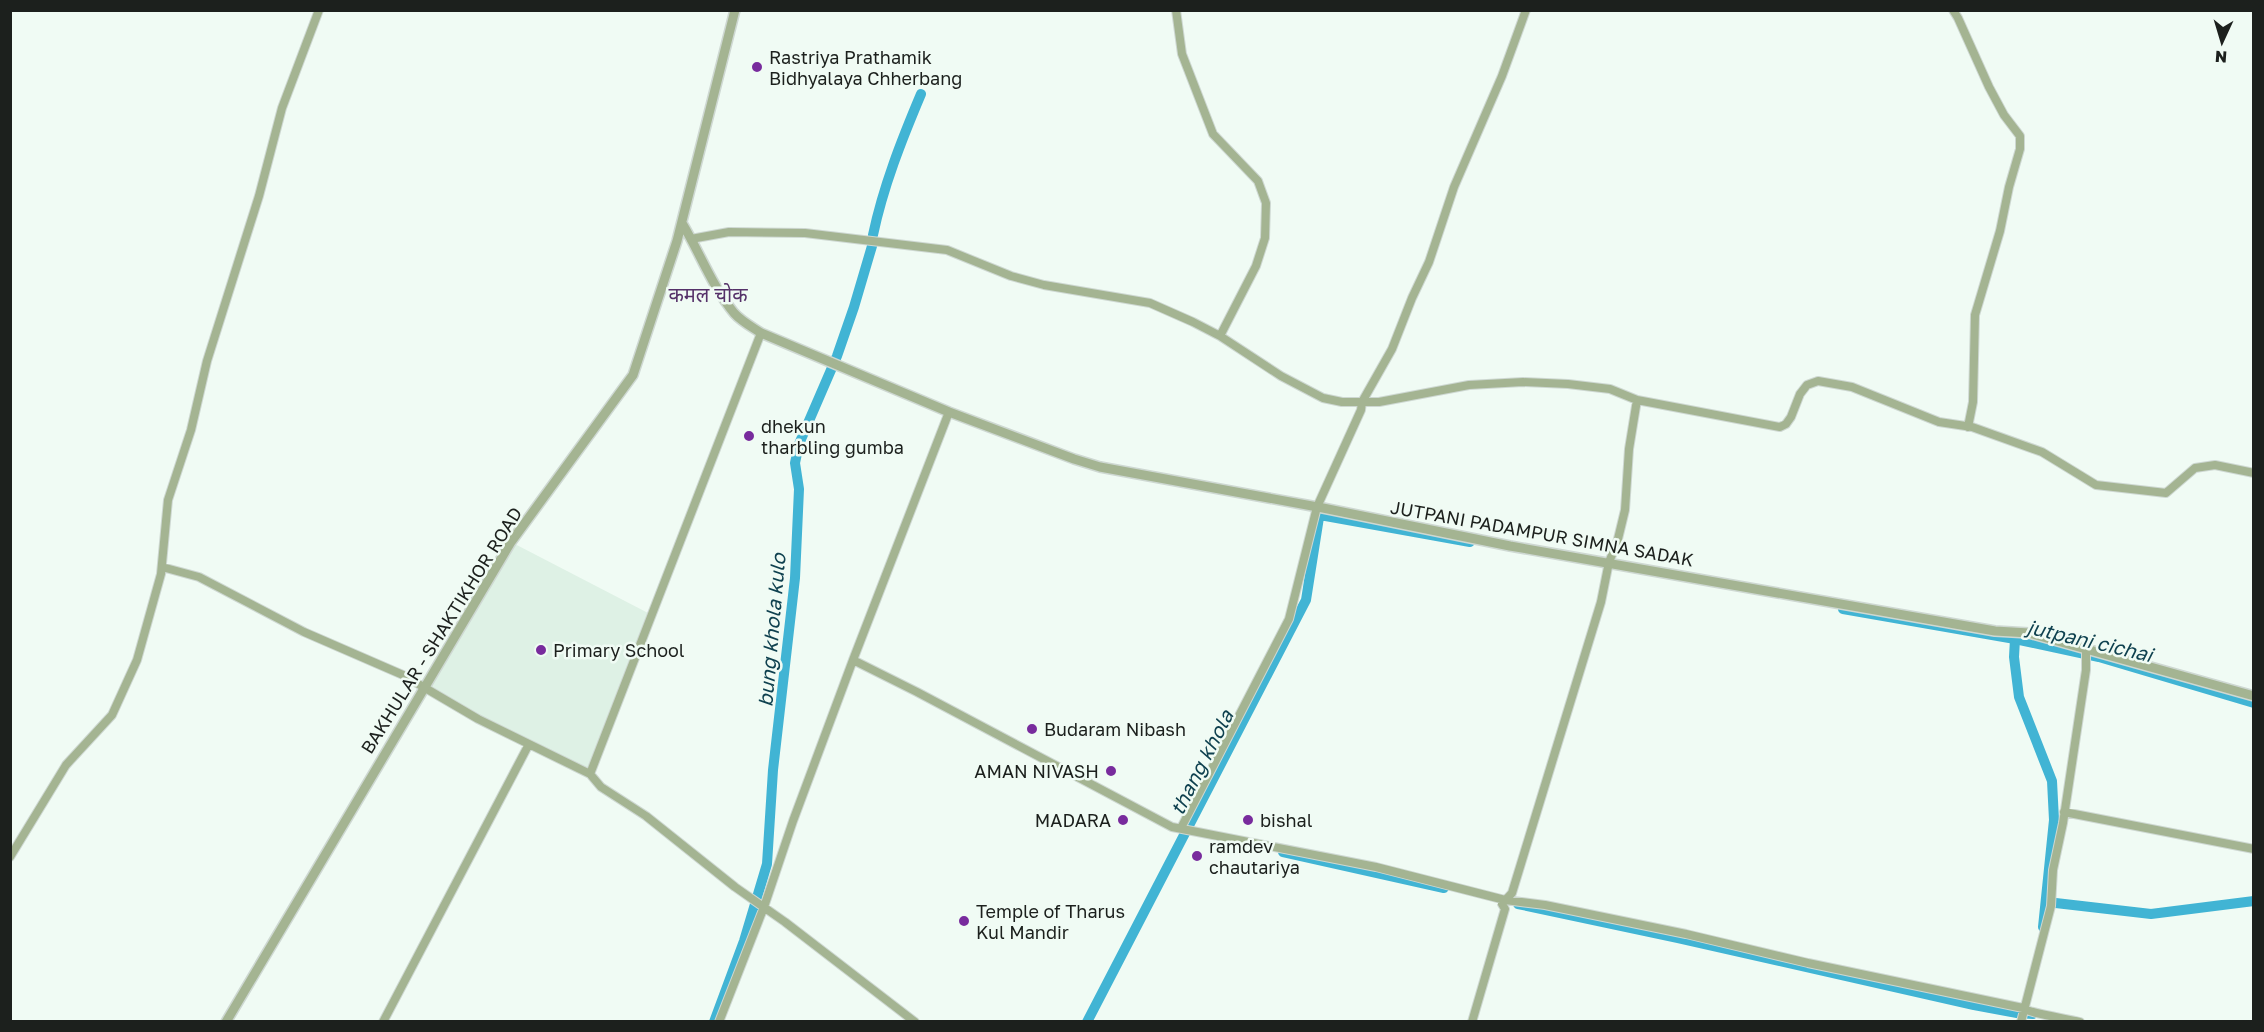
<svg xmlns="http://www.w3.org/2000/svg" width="2264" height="1032" viewBox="0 0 2264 1032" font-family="'Golos Text','Noto Sans Devanagari',sans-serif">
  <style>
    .built { fill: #def1e5 }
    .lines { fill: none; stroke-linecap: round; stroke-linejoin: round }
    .canal { stroke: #41b4d4; stroke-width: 10 }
    .minor-casing { stroke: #ced8d2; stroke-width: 10 }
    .tertiary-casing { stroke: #ced8d2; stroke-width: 12 }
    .minor { stroke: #a4b492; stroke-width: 8 }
    .tertiary { stroke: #a4b492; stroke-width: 9 }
    .poi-dot { fill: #782b9d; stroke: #f0fbf4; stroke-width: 2 }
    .labels { text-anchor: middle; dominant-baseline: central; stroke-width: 5; stroke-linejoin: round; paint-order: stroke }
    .poi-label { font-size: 18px; fill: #1c201d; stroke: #f0fbf4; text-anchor: start }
    .street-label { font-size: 18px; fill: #1c201d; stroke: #f0fbf4 }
    .neighbourhood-label { font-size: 20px; fill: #553169; stroke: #f0fbf4 }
    .water-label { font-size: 20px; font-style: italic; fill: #0f414f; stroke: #f0fbf4 }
  </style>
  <rect width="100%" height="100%" fill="#f0fbf4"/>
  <!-- built -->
  <path class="built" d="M511 542 650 614 590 774 528 746 423 686Z"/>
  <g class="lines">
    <!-- canal -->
    <path class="canal" d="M873 235C883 187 902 139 921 94
      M1320 515 1470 542
      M1843 609 2015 639
      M1283 852 1444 888
      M2047 902 2151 914 2254 901
      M1518 904 1678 938 1974 1005 2017 1013 2033 1014
      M2043 927 2054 820 2052 781 2019 697 2014 657 2015 639 2099 657 2254 703
      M714 1022 744 941 767 864 773 770 795 578 799 489 795 463 799 444 837 356 854 307 872 246
      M1087 1022 1306 600 1320 511"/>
    <defs>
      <path id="minor" d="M1176 10 1182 54 1213 134 1258 181 1266 203 1265 238 1256 266 1220 336
        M1953 10 1958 18 1989 87 2004 115 2020 136V149L2009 187 2000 231 1975 315 1973 402 1968 427
        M691 239 729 232 805 233 947 250 1011 276 1044 285 1150 303 1193 322 1220 336 1281 376 1323 398 1342 402H1379L1469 385 1523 382 1568 384 1610 389 1637 400 1780 427 1786 424 1791 417 1800 394 1807 385 1818 381 1852 387 1939 422 1972 427 2042 452 2096 485 2166 493 2195 468 2215 465 2254 473
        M162 567 199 577 304 632 403 675 478 719 590 774 601 787 646 816 735 887 785 922 915 1022
        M853 660 917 692 1172 827 1376 867 1505 900 1545 905 1686 934 1808 963 2023 1008C2028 1013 2069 1019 2080 1022
        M590 774 761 333
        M2064 812 2254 849
        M1181 828 1289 619 1317 507 1361 410 1362 402 1392 349 1412 298 1429 262 1454 187 1502 76 1526 10
        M10 857 66 765 112 715 137 660 161 574 168 500 191 430 207 361 259 196 282 108 319 10
        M383 1022 528 746
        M719 1022 764 907 793 821 853 660 949 412
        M1472 1022 1505 909 1502 904 1512 893 1601 602 1609 562 1617 543 1625 510 1629 449 1637 400
        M2021 1022 2051 906 2053 870 2063 823 2086 670V648"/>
      <path id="tertiary" d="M682 223C700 253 712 286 734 313 741 321 752 327 761 333L949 412 1074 459 1100 467 1323 508 1510 546 1995 631 2029 633 2254 696
        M226 1022 511 542 633 375 677 241 735 10"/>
    </defs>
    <!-- minor casing -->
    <use href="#minor" class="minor-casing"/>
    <!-- tertiary casing -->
    <use href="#tertiary" class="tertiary-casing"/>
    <!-- minor -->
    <use href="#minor" class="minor"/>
    <!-- tertiary -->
    <use href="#tertiary" class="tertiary"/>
  </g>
  <!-- markers -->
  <g class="poi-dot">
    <circle cx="757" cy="67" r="6"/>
    <circle cx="749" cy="436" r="6"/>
    <circle cx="541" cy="650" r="6"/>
    <circle cx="1032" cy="729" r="6"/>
    <circle cx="1111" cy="771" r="6"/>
    <circle cx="1123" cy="820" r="6"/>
    <circle cx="1248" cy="820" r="6"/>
    <circle cx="1197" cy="856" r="6"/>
    <circle cx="964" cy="921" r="6"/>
  </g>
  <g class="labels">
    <!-- poi labels -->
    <g class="poi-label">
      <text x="769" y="57">Rastriya Prathamik<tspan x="769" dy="21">Bidhyalaya Chherbang</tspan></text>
      <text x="761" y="426">dhekun<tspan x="761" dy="21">tharbling gumba</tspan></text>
      <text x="553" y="650">Primary School</text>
      <text x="1044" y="729">Budaram Nibash</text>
      <text x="1099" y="771" text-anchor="end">AMAN NIVASH</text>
      <text x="1111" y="820" text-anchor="end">MADARA</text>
      <text x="1260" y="820">bishal</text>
      <text x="1209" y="846">ramdev<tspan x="1209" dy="21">chautariya</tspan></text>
      <text x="976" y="911">Temple of Tharus<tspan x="976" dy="21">Kul Mandir</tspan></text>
    </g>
    <!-- street labels -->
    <g class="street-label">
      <text transform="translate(1542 533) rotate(10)">JUTPANI PADAMPUR SIMNA SADAK</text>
      <text transform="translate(441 630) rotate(-58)">BAKHULAR - SHAKTIKHOR ROAD</text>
    </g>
    <!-- neighbourhood labels -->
    <g class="neighbourhood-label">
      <text x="708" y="294">कमल चोक</text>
    </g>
    <!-- water labels -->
    <g class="water-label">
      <text transform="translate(771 630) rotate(-85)">bung khola kulo</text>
      <text transform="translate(2090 640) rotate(13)">jutpani cichai</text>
      <text transform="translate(1201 762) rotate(-63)">thang khola</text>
    </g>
  </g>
  <!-- border -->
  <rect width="2264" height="1032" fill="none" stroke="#1c201d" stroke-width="24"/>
  <!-- north arrow -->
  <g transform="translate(2222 42) rotate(184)" stroke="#f0fbf4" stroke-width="4.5" paint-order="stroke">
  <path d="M0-4.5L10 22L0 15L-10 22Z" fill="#1c201d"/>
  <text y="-9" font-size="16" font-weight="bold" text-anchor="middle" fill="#1c201d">N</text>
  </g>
</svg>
